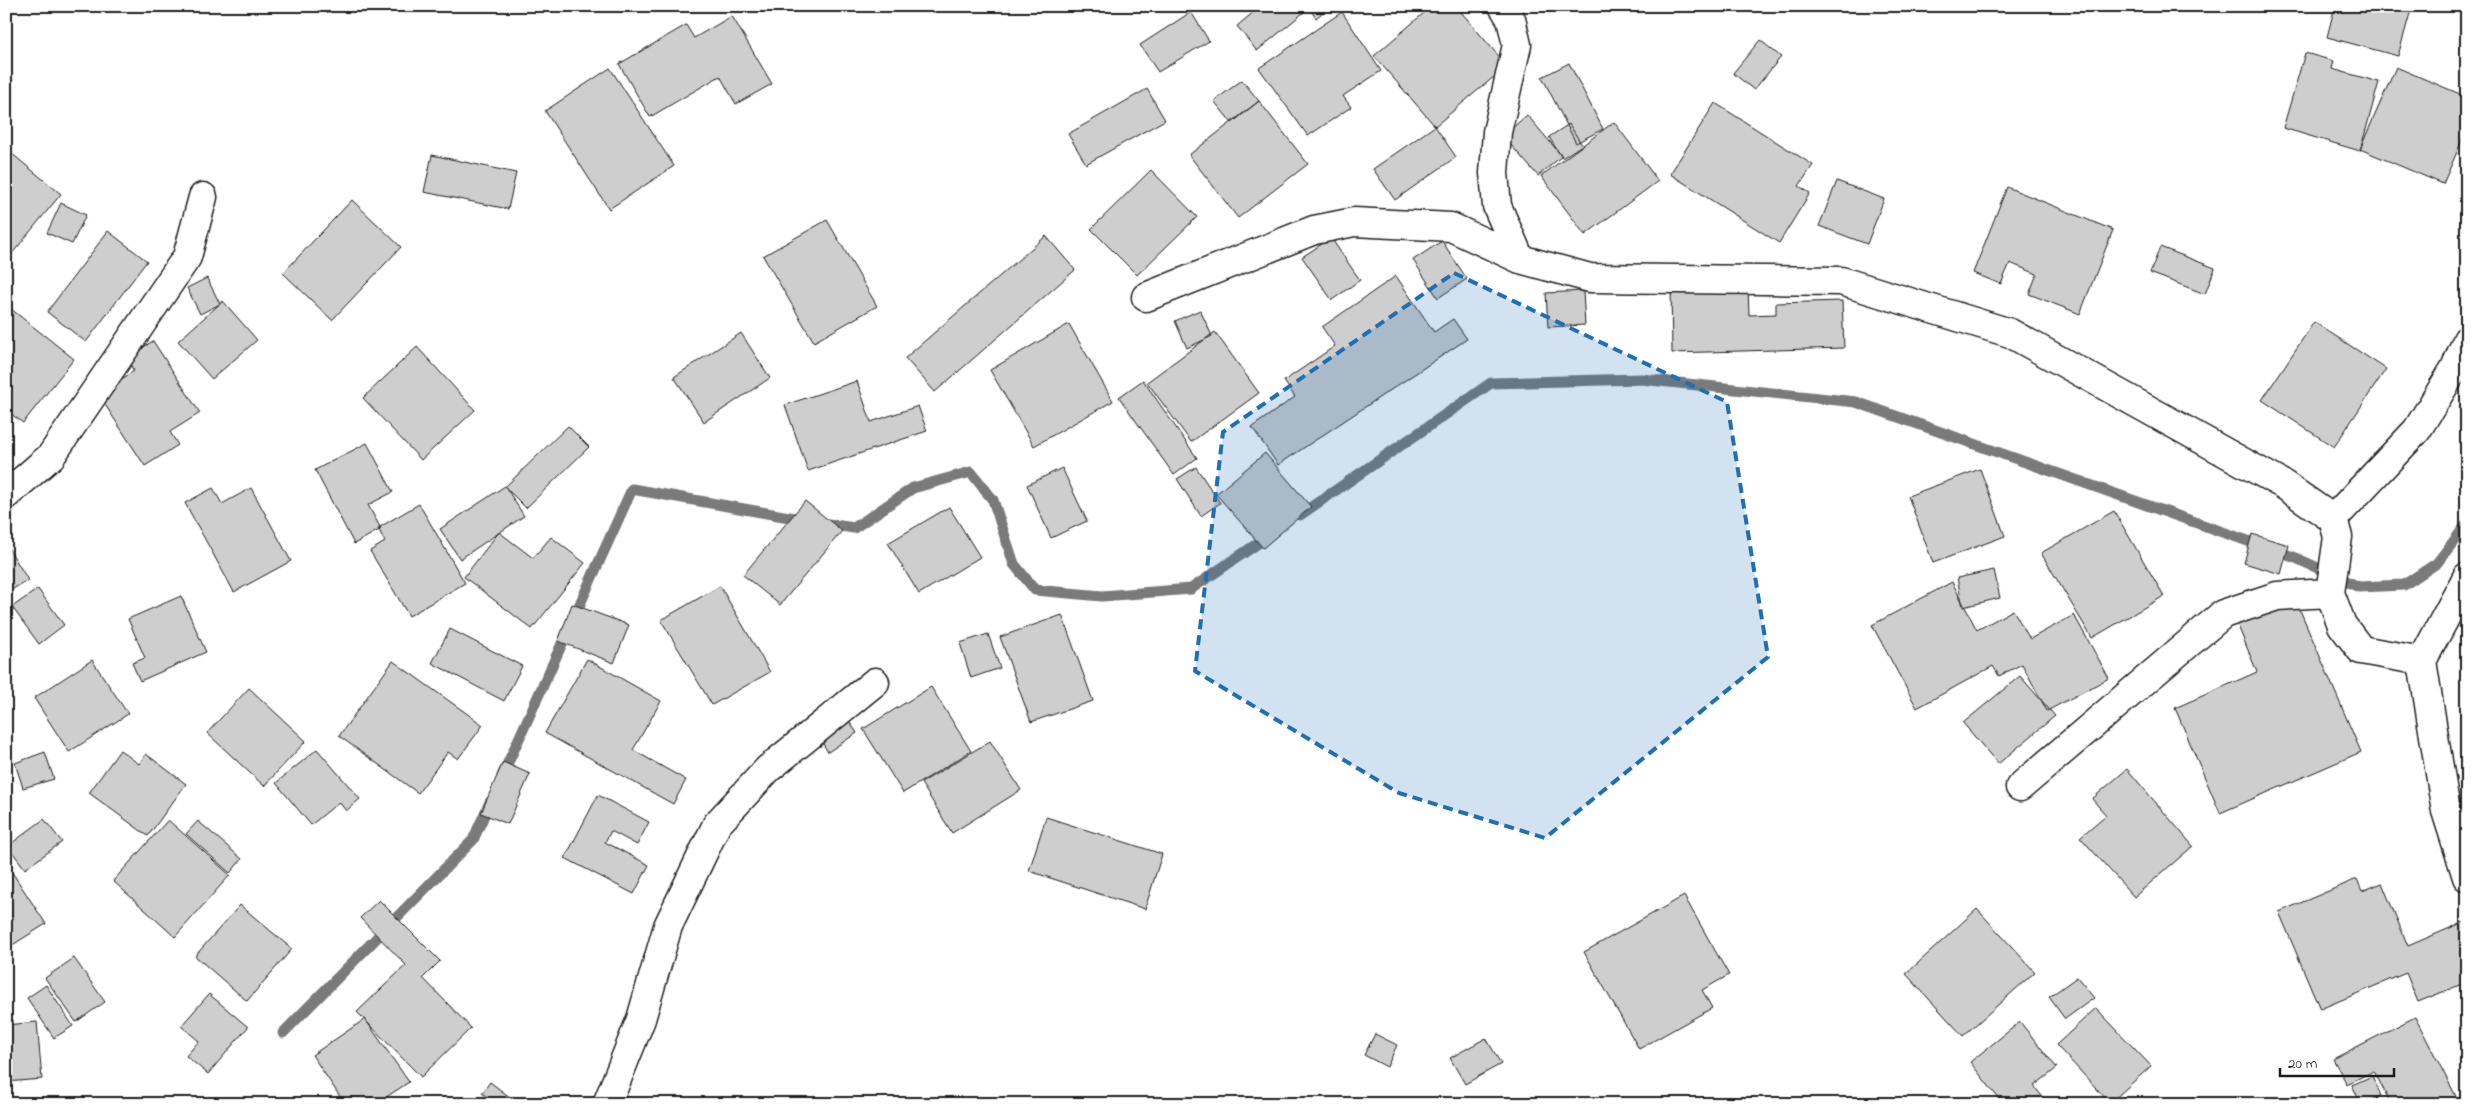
<svg xmlns="http://www.w3.org/2000/svg" width="2473" height="1110" viewBox="0 0 2473 1110" font-family="'Indie Flower',sans-serif">
  <style>
    .lines { fill: none; stroke-linecap: round; stroke-linejoin: round }
    .stream { stroke: #7a7a7a; stroke-width: 11 }
    .building { fill: #cecece; stroke: #1c1c1c }
    .minor-casing { stroke: #1c1c1c; stroke-width: 31 }
    .minor { stroke: #fff; stroke-width: 28 }
    .marked { fill: #1f6fb2; fill-opacity: 0.2; stroke: #1f6fb2; stroke-width: 4; stroke-dasharray: 10 6; stroke-linejoin: round }
  </style>
  <rect width="100%" height="100%" fill="#fff"/>
  <filter id="ink" filterUnits="userSpaceOnUse"><feTurbulence type="fractalNoise" baseFrequency=".02" numOctaves="2"/><feDisplacementMap in="SourceGraphic" scale="10" xChannelSelector="R" yChannelSelector="G"/><feConvolveMatrix kernelMatrix="1 2 1 2 8 2 1 2 1" color-interpolation-filters="sRGB"/></filter>
  <g filter="url(#ink)">
    <g class="lines">
      <!-- stream -->
      <path class="stream" d="M1300 515 1491 383 1641 379 1856 402 2296 558 2359 587 2404 585 2437 563 2467 524
        M821 523 854 528 913 488 971 472 993 500 1014 564 1035 590 1102 596 1191 589 1270 535
        M502 776 632 489 806 520
        M283 1033 473 840 490 802"/>
    </g>
    <!-- building -->
    <path class="building" d="M1261 6H1330L1316 18 1309 8 1257 51 1237 26Z
      M1432 6H1456L1507 66 1435 126 1374 56Z
      M2335 6H2412L2398 56 2327 37Z
      M1191 12 1209 41 1158 72 1140 45Z
      M1342 12 1381 71 1343 96 1351 107 1308 136 1259 68Z
      M732 16 772 84 736 104 720 76 650 117 619 64 686 25 694 38Z
      M1760 40 1781 57 1754 90 1733 73Z
      M2305 53 2334 61 2332 69 2379 82 2360 151 2283 128Z
      M1569 63 1603 129 1576 143 1542 77Z
      M2396 67 2467 97V129L2443 184 2360 149Z
      M610 68 674 166 609 209 545 111Z
      M1242 80 1259 101 1232 123 1214 101Z
      M1147 89 1165 120 1086 164 1068 134Z
      M1259 101 1308 164 1238 218 1189 155Z
      M1715 103 1813 165 1799 186 1810 193 1779 243 1670 174Z
      M1527 115 1562 156 1538 176 1503 136Z
      M1614 122 1658 181 1585 235 1541 176Z
      M1569 124 1582 145 1562 158 1549 137Z
      M1435 126 1456 157 1395 200 1373 169Z
      M11 153 61 194 6 261V158Z
      M432 155 516 173 508 209 424 192Z
      M1151 170 1197 217 1137 275 1091 229Z
      M1837 181 1884 199 1867 244 1819 226Z
      M2007 187 2113 230 2080 314 2029 294 2037 274 2010 263 2001 284 1973 273Z
      M352 200 401 247 332 320 283 273Z
      M61 203 86 215 72 244 47 233Z
      M827 220 877 306 814 342 763 256Z
      M108 231 147 261 86 342 47 312Z
      M1046 236 1075 270 935 392 905 358Z
      M1331 238 1360 280 1332 300 1302 257Z
      M1442 241 1467 279 1438 298 1413 260Z
      M2160 247 2215 268 2205 294 2150 273Z
      M1396 276 1434 332 1453 319 1467 339 1278 465 1252 427 1295 397 1284 381 1335 346 1322 327Z
      M207 278 220 304 200 314 187 288Z
      M1671 287 1748 288 1749 315 1776 314V303L1842 301 1844 348 1672 353Z
      M1583 291 1585 325 1548 327 1546 293Z
      M223 301 257 340 212 379 178 341Z
      M6 305 74 359 23 423 6 410Z
      M1200 310 1212 336 1187 348 1175 321Z
      M2314 322 2386 369 2334 447 2262 400Z
      M1069 324 1113 401 1034 446 990 370Z
      M1215 332 1259 393 1191 442 1147 382Z
      M741 333 770 378 704 422 674 377Z
      M153 341 200 413 170 432 178 445 145 466 98 394 134 371 126 358Z
      M417 347 475 410 421 460 363 398Z
      M1143 380 1197 458 1174 475 1119 397Z
      M857 381 871 422 918 406 927 431 808 471 785 405Z
      M568 426 589 447 526 508 505 487Z
      M367 443 393 492 368 505 381 529 354 544 315 470Z
      M1265 453 1311 507 1263 548 1216 494Z
      M1196 467 1220 503 1201 516 1177 479Z
      M1062 468 1087 521 1051 538 1027 485Z
      M1980 469 2005 536 1933 563 1908 496Z
      M505 486 524 516 460 559 440 529Z
      M213 488 222 504 251 488 291 561 234 592 185 503Z
      M805 501 842 531 780 605 743 575Z
      M419 504 465 583 409 616 370 551 385 542 378 528Z
      M949 507 980 557 919 594 888 543Z
      M2114 511 2164 596 2092 638 2041 553Z
      M499 532 533 558 551 537 585 563 532 629 464 577Z
      M2252 534 2289 545 2281 574 2244 563Z
      M6 544 28 580 6 593Z
      M1994 570 2000 598 1963 607 1957 578Z
      M1952 582 1977 630 2013 610 2030 639 2074 615 2109 678 2047 711 2022 664 1999 676 1993 666 1917 708 1872 625Z
      M720 586 770 672 712 705 661 620Z
      M38 589 64 625 39 644 12 607Z
      M181 596 206 652 140 681 132 663 145 658 128 619Z
      M2294 596 2361 752 2220 813 2175 708 2257 672 2236 621Z
      M572 604 629 625 614 663 558 641Z
      M1062 615 1093 701 1031 722 1000 637Z
      M450 629 522 666 504 701 432 663Z
      M988 634 1000 668 971 678 960 643Z
      M587 659 661 701 633 750 686 780 673 804 545 733Z
      M92 660 128 714 69 752 34 698Z
      M393 661 483 725 458 759 448 752 418 793 339 736Z
      M2020 676 2055 716 1998 764 1963 723Z
      M931 687 971 751 903 793 863 729Z
      M249 688 306 741 264 786 207 733Z
      M839 706 857 733 828 752 810 724Z
      M990 741 1021 790 952 833 921 783Z
      M317 749 360 799 346 811 339 802 311 825 276 783Z
      M120 750 139 764 146 754 186 784 148 836 89 793Z
      M45 752 54 779 23 788 15 763Z
      M503 762 530 774 508 824 481 813Z
      M2127 769 2193 846 2134 897 2080 837 2106 815 2092 799Z
      M598 795 649 822 637 845 611 831 605 842 649 865 634 894 565 858Z
      M1046 817 1162 854 1145 909 1029 871Z
      M44 819 62 842 25 869 8 846Z
      M168 820 230 875 175 937 113 881Z
      M198 821 242 859 230 873 186 834Z
      M6 863 46 924 6 949Z
      M2357 879 2362 891 2382 883 2408 946 2464 922 2467 928V982L2418 1002 2406 973 2320 1009 2279 912Z
      M1684 896 1729 975 1702 990 1712 1008 1639 1049 1584 952Z
      M379 900 440 961 423 978 471 1028 421 1077 357 1012 406 965 360 918Z
      M240 905 292 949 247 1001 195 956Z
      M1977 909 2035 972 1963 1036 1906 974Z
      M74 958 105 1002 76 1022 45 978Z
      M2077 977 2094 998 2065 1019 2049 997Z
      M46 985 73 1026 54 1038 27 998Z
      M209 994 248 1027 208 1074 186 1056 199 1041 181 1026Z
      M2096 1008 2151 1066 2110 1103 2056 1045Z
      M2415 1017 2460 1104H2391L2374 1071 2347 1084 2333 1059Z
      M365 1019 409 1082 385 1098 389 1104H345L312 1055Z
      M37 1022 42 1079 6 1082V1025Z
      M2020 1022 2057 1068 2034 1086 2048 1104H2003L1970 1062Z
      M1375 1034 1397 1045 1387 1067 1364 1055Z
      M1486 1038 1501 1064 1465 1084 1450 1058Z
      M2372 1076 2381 1096 2361 1104 2352 1085Z
      M490 1082 519 1104H486L490 1099 482 1093Z"/>
    <g class="lines">
      <defs>
        <path id="minor" d="M1503 6 1511 19 1517 45 1497 132 1494 173 1497 206 1520 259
          M1146 297 1314 230 1354 222 1451 227 1520 259 1590 278 1841 281 2010 333 2284 485 2333 519 2338 537 2330 593 2342 625 2361 650 2422 661
          M6 495 51 456 187 257 203 197
          M2333 519 2417 430 2455 368 2467 340
          M2467 577 2422 661 2446 811 2467 877
          M2020 787 2223 614 2277 596 2330 593
          M607 1104 641 1019 668 926 717 824 768 769 875 682"/>
      </defs>
      <!-- minor casing -->
      <use href="#minor" class="minor-casing"/>
      <!-- minor -->
      <use href="#minor" class="minor"/>
    </g>
  </g>
  <!-- marked area -->
  <path class="marked" d="M1454 273 1727 402 1768 657 1545 838 1399 793 1195 671 1223 432Z"/>
  <!-- margin -->
  <rect width="2473" height="1110" fill="none" stroke="#fff" stroke-width="25"/>
  <rect x="12" y="12" width="2448" height="1085" fill="none" stroke="#1c1c1c" stroke-width="2" filter="url(#ink)"/>
  <!-- scale -->
  <path d="M2280 1068v8h114v-8" fill="none" stroke="#1c1c1c" stroke-width="2.5"/>
  <text x="2288" y="1068" font-size="15" fill="#1c1c1c" stroke="#ffffff" stroke-width="4" paint-order="stroke">20 m</text>
</svg>
